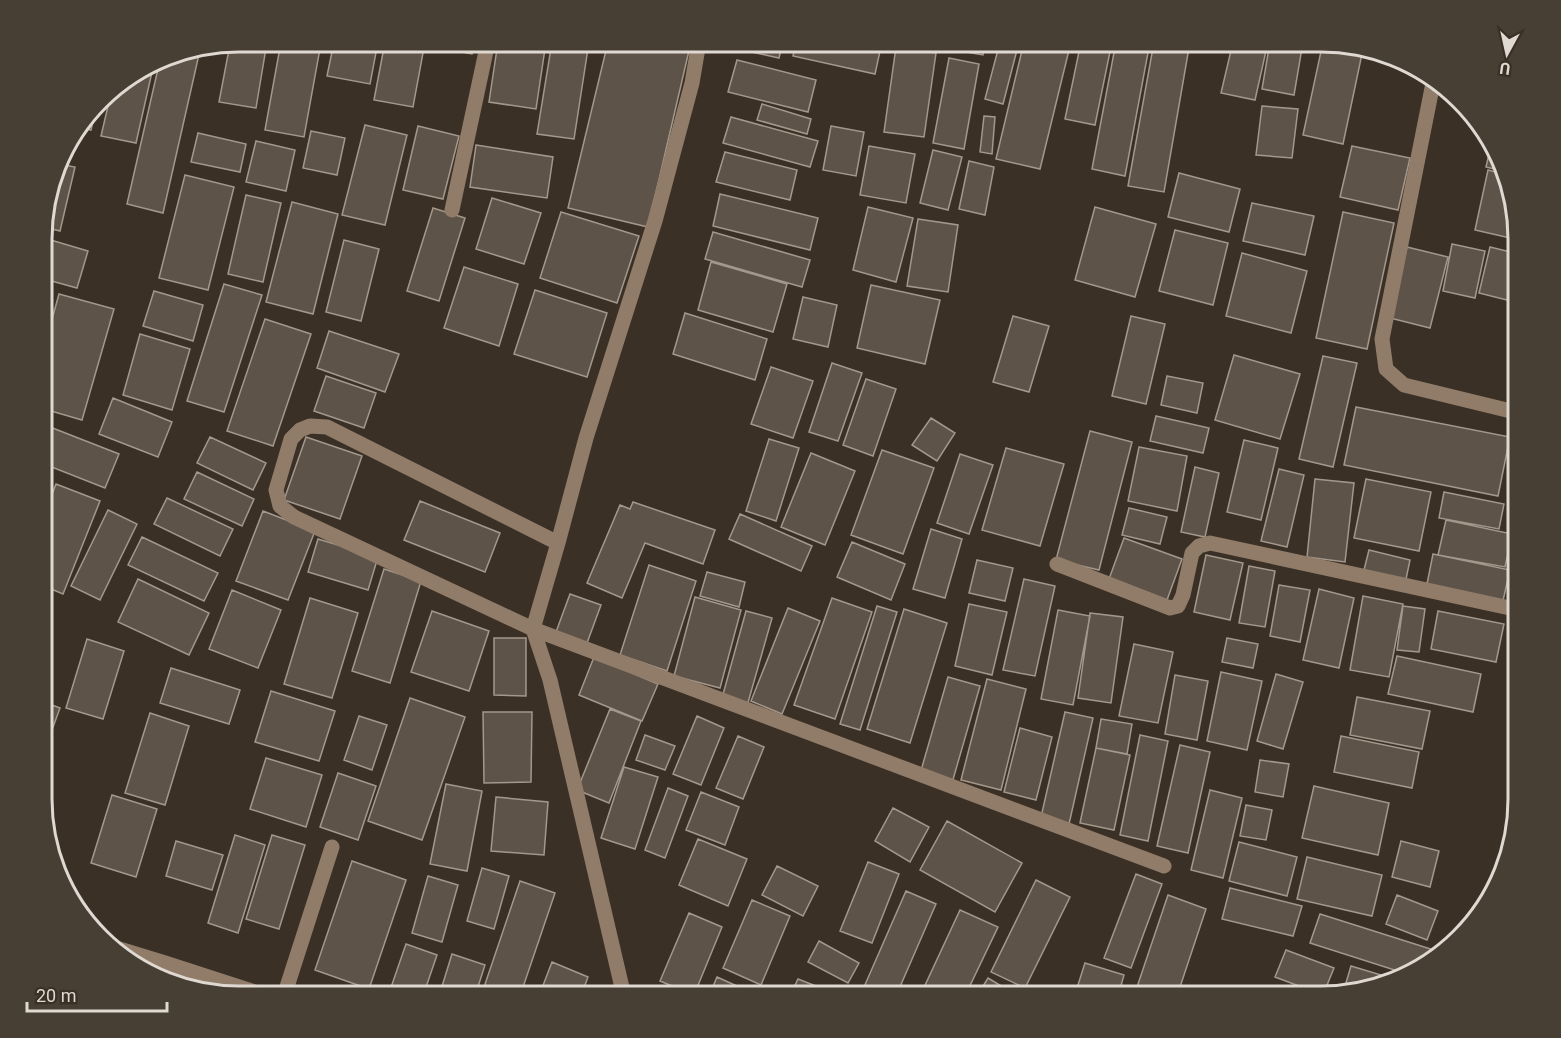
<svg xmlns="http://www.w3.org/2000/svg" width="1561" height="1038" viewBox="0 0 1561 1038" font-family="Roboto,sans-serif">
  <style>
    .building { fill: #5e5348; stroke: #a4988c; stroke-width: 1.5 }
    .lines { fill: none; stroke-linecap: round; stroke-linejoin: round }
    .minor { stroke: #907c68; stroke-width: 15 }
    .rim { fill: none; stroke: #dfd9d2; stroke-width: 3 }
  </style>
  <rect width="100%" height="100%" fill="#3a3026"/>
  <!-- building -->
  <path class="building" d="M239 42H267L256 108 219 102 230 44Z
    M281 42 321 43 304 137 265 130Z
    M334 42H378L370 84 327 76Z
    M385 42H425L413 107 374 100Z
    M440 42H474L472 54 438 48Z
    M498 42H546L536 109 489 102Z
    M552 42H589L574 139 537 134Z
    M608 42H691L648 227 568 208Z
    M719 42H783L779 58 719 45Z
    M796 42H882L875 74 793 56Z
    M943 42H985L983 55 942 48Z
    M1000 42H1019L1003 104 985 99Z
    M1024 42H1035L1069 50 1040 169 996 159Z
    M1081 42H1112L1095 125 1065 119Z
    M1116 42H1150L1125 176 1092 169Z
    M1154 42H1190L1164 192 1128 186Z
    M1233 42H1268L1255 100 1221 93Z
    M1270 42H1303L1294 95 1262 89Z
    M1323 42 1363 49 1343 144 1303 135Z
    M896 47 936 53 924 137 884 132Z
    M200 50 163 213 127 204 160 60 164 57Z
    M949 58 979 64 964 149 933 143Z
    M737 60 816 80 808 112 728 92Z
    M154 63 136 143 101 136 112 89Z
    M762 104 811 119 807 134 757 120Z
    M1262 106 1298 109 1292 158 1256 155Z
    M96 108 91 130 81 128Z
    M984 116 995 117 992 154 980 152Z
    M731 117 818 141 810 167 723 143Z
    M365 125 407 135 385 225 342 215Z
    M418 126 459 136 443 199 403 190Z
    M831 126 864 132 856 176 823 170Z
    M311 131 345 138 337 175 303 168Z
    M198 133 246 144 240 172 191 162Z
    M256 141 295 150 286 191 246 182Z
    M1492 141H1493L1502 171 1486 167Z
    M476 145 553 157 547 198 470 187Z
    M869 146 915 154 906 203 860 195Z
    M1352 146 1410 158 1398 210 1340 197Z
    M933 150 962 157 948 210 920 203Z
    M725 152 797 170 790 200 716 182Z
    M969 161 994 167 985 215 959 209Z
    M59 164 75 167 60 231 44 227V214Z
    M1488 170 1503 174 1519 227V240L1475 230Z
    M1179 173 1240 189 1229 232 1168 217Z
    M185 175 234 187 208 290 159 278Z
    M720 194 818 218 810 250 713 226Z
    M246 195 281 203 263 282 228 274Z
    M492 198 541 213 524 264 476 249Z
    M292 202 338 214 313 314 266 302Z
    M1252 203 1314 216 1305 255 1243 241Z
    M868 207 913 218 896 282 853 270Z
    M1095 207 1156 224 1135 297 1075 280Z
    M433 208 465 218 439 301 407 291Z
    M561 212 639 236 617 303 540 278Z
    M1343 212 1394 223 1367 349 1316 338Z
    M918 219 958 225 948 292 907 286Z
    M1175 230 1228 243 1213 305 1159 291Z
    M713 232 810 260 802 287 705 259Z
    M44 238 88 251 77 288 44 279Z
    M344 240 379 249 361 321 326 312Z
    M1452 244 1485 251 1475 298 1443 291Z
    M1407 247 1448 257 1430 328 1390 318Z
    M1490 247 1519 254V303L1479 293Z
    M1242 253 1307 271 1291 333 1226 316Z
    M711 262 787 284 773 332 698 310Z
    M464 267 518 284 499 346 444 328Z
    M224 284 262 295 224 412 187 401Z
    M871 285 940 300 925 364 857 348Z
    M535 290 607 313 587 377 514 354Z
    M154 291 203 305 193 341 143 326Z
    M59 294 114 309 82 420 44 409V348Z
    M803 297 837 305 828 347 793 339Z
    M685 313 767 339 755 380 673 354Z
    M1013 316 1049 326 1029 392 993 382Z
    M1131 316 1165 324 1146 404 1112 396Z
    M265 319 311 334 273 446 227 431Z
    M329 331 399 354 385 392 317 368Z
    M140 334 190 349 172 410 123 395Z
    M1234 355 1300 374 1280 439 1215 420Z
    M1323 356 1357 363 1333 467 1299 459Z
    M832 363 862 373 838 441 809 432Z
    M771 367 813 381 793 438 751 424Z
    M326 376 376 393 364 428 314 411Z
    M1167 376 1203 383 1197 413 1161 405Z
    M866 379 896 389 873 456 843 445Z
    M113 398 172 422 158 457 99 434Z
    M1356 407 1510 437 1498 496 1344 465Z
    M1156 416 1209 428 1203 453 1150 441Z
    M931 418 955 433 937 461 912 445Z
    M50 427 119 454 105 488 44 464V443Z
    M1090 431 1132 442 1099 570 1056 560Z
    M210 437 266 463 253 490 197 463Z
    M306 437 362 456 340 519 284 500Z
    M769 439 799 448 776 521 746 511Z
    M1244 440 1278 448 1261 520 1227 512Z
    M1139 447 1187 456 1177 511 1128 501Z
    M1006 448 1064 464 1040 546 982 530Z
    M882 450 934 468 903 554 851 535Z
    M811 453 855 471 825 545 781 527Z
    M960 454 993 465 969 534 937 523Z
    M1195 467 1219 473 1205 537 1181 532Z
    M1279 469 1304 475 1287 547 1261 541Z
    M197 472 254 499 242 526 184 499Z
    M1519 476V503L1513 502Z
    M1315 479 1354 483 1345 562 1307 557Z
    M1366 479 1431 492 1419 551 1354 538Z
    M56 484 100 501 63 594 44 586V515Z
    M1444 492 1504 504 1499 529 1439 518Z
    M167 498 233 529 220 556 154 524Z
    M420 501 500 533 485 572 404 540Z
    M633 502 715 530 703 564 645 543 622 598 587 583 620 505 630 509Z
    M1129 508 1167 517 1160 544 1122 535Z
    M108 510 137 524 100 600 71 586Z
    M263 511 315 531 288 600 236 581Z
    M740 514 812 546 801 571 729 539Z
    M1446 520 1512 534 1505 567 1438 555Z
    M931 529 962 539 945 598 913 589Z
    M142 537 218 573 204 601 128 565Z
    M1124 538 1182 559 1167 600 1109 579Z
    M318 539 378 557 368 590 308 572Z
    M852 542 905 564 891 600 837 577Z
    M1369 550 1410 560 1405 584 1363 574Z
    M1433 554 1510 570 1502 605 1426 589Z
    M1206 555 1243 563 1230 620 1194 612Z
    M977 560 1013 568 1005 601 969 593Z
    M649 565 696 581 667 671 620 655Z
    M1249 566 1275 571 1265 627 1239 623Z
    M384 569 421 581 390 683 352 671Z
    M707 572 745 582 739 607 700 596Z
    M138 579 209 613 189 655 118 622Z
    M1024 579 1055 586 1035 676 1003 670Z
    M1279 585 1310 590 1300 642 1270 636Z
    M1319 589 1354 598 1339 668 1303 660Z
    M232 590 281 610 258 668 209 649Z
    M570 594 601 605 587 643 556 632Z
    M1363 596 1403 604 1389 677 1350 670Z
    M695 597 741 610 720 688 674 676Z
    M310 598 358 613 332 698 284 684Z
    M832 598 872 612 835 719 794 705Z
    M969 604 1007 612 992 675 955 666Z
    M877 606 897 612 860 730 840 724Z
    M1403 606 1425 609 1419 652 1397 650Z
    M788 608 820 621 782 714 751 701Z
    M904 609 947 623 910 743 867 729Z
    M1058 610 1090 616 1073 705 1041 699Z
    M432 611 489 631 469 691 411 672Z
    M746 611 772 618 747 706 722 698Z
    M1438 611 1504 624 1496 662 1431 649Z
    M1090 613 1123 617 1111 703 1078 698Z
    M494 638H526V696L494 695Z
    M1227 638 1258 644 1253 668 1222 662Z
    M87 639 124 651 103 719 66 708Z
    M1134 644 1173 652 1158 723 1119 716Z
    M1397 656 1481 674 1473 712 1388 694Z
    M594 657 658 684 642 721 579 695Z
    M171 668 240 690 229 724 160 703Z
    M1221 672 1262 681 1247 750 1207 741Z
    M1276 674 1303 682 1283 749 1257 741Z
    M1175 675 1208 681 1197 740 1165 734Z
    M948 677 980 686 952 783 920 774Z
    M987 679 1026 689 1001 790 961 780Z
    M271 691 335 711 319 761 255 742Z
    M1357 697 1430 711 1422 749 1350 735Z
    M410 698 465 717 422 840 368 821Z
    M44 702 60 708 44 752Z
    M610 709 641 721 609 803 577 790Z
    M483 712H532L531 782 484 783Z
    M1065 712 1093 718 1069 824 1041 817Z
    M150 713 189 726 165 805 125 793Z
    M359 716 387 725 372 770 344 760Z
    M697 716 724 728 701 785 673 774Z
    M1101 719 1132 724 1127 754 1096 748Z
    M1020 728 1052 737 1036 800 1004 792Z
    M645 735 675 746 665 770 636 760Z
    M1140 735 1168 741 1148 841 1120 835Z
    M738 736 764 747 743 799 716 788Z
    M1341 736 1419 752 1412 788 1334 772Z
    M1180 745 1210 752 1188 853 1157 846Z
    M1096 748 1130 755 1114 830 1080 823Z
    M266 758 322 775 306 827 250 809Z
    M1260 760 1289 764 1283 797 1255 792Z
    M624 767 658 777 635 849 601 838Z
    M338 773 376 786 358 840 320 827Z
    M446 784 482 791 467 871 430 864Z
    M1314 786 1389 803 1378 855 1302 838Z
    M668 788 688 796 665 858 645 850Z
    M1210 790 1242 798 1223 878 1191 870Z
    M701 792 739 807 725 845 686 830Z
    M112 795 157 809 136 877 91 863Z
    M496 797 548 802 544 855 491 851Z
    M1246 805 1272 810 1266 840 1240 836Z
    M893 808 929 827 910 862 875 841Z
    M947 821 1022 863 995 912 920 870Z
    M235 835 265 845 238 933 208 923Z
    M272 835 305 845 279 929 246 919Z
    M698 839 747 859 728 906 679 885Z
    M176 841 223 855 212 890 166 876Z
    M1401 841 1439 851 1430 887 1392 877Z
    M1239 842 1297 857 1287 896 1229 881Z
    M1307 857 1382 875 1372 916 1297 899Z
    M352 861 406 880 369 989 315 970Z
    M868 862 899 874 872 943 840 931Z
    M777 866 818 886 803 916 762 895Z
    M482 868 509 876 494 929 467 921Z
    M1136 874 1162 884 1131 968 1104 958Z
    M428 876 458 885 442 942 412 933Z
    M1036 880 1070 897 1025 988 991 972Z
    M520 881 555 893 520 996H481Z
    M1230 888 1302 906 1293 936 1222 919Z
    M906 891 936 904 896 996H886L864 987Z
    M1168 895 1206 909 1177 996H1134Z
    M1397 895 1438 911 1427 940 1386 924Z
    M752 900 790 916 761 985 723 968Z
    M960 910 998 927 965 996H920Z
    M689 913 722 927 694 995 660 981Z
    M1320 914 1437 951 1436 955 1420 970 1407 974 1310 943Z
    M819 941 859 963 848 983 808 962Z
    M406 944 437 955 423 996H388Z
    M1286 950 1334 968 1323 995 1275 977Z
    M452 954 485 965 475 996H439Z
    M552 962 588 977 581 996H539Z
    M1085 963 1124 975 1118 996H1104L1077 988Z
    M1351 966 1391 978 1343 993Z
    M717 977 759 996H709Z
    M988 978 1018 996H977Z
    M798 979 826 990 823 996H790Z
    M840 989 852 993 851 996H837Z"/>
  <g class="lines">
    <!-- minor -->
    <path class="minor" d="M1434 78 1382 339 1386 369 1404 385 1519 413
      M452 210 488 42
      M558 543 327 427 310 426 300 430 291 439 276 490 280 506 294 517 533 629 1164 866
      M1057 564 1170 608 1178 606 1183 595 1192 553 1199 546 1210 543 1519 610
      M1513 827 1519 803
      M116 948 165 963 267 996
      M162 979 165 963
      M284 996 332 847
      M624 996 550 680 533 629 558 543 586 438 655 221 692 83 699 42"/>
  </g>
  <!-- crop -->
  <path d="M0 0H1561V1038H0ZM239 52H1321A187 187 0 0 1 1508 239V799A187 187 0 0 1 1321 986H239A187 187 0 0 1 52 799V239A187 187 0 0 1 239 52Z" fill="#473e34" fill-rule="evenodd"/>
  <path class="rim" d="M239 52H1321A187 187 0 0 1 1508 239V799A187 187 0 0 1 1321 986H239A187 187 0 0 1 52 799V239A187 187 0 0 1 239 52Z"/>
  <!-- north arrow -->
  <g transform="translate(1507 54) rotate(188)" stroke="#3a3026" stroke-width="4.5" paint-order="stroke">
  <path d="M0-4.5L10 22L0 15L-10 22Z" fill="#dfd9d2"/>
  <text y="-9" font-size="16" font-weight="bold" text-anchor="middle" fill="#dfd9d2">U</text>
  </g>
  <!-- scale -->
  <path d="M27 1002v9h140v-9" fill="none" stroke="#dfd9d2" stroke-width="3"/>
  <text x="36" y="1002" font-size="18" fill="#dfd9d2" stroke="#3a3026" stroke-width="4.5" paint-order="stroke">20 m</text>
</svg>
